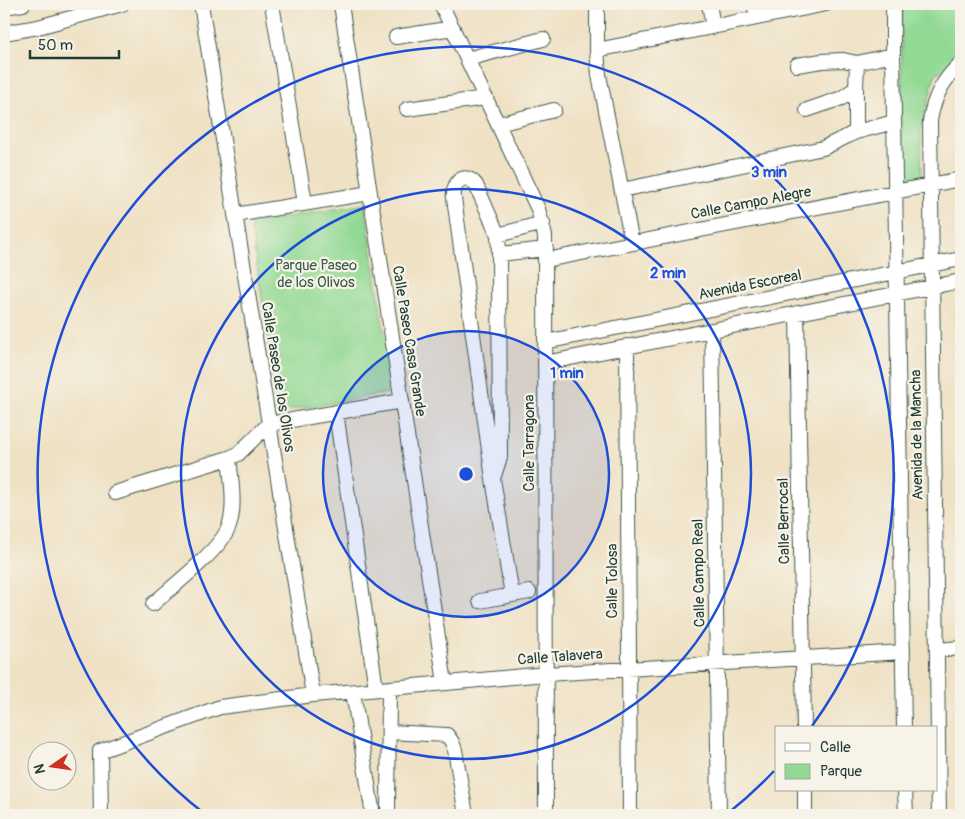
<svg xmlns="http://www.w3.org/2000/svg" width="965" height="819" viewBox="0 0 965 819" font-family="Pangolin,sans-serif">
  <style>
    .green { fill: #92d994; stroke: #588b64 }
    .lines { fill: none; stroke-linecap: round; stroke-linejoin: round }
    .minor-casing { stroke: #3e564a; stroke-width: 16 }
    .minor { stroke: #fff; stroke-width: 14 }
    .ring { fill: none; stroke: #1d4ed8; stroke-width: 2.5 }
    .labels { text-anchor: middle; dominant-baseline: central; stroke-width: 4.5; stroke-linejoin: round; paint-order: stroke }
    .street-label { font-size: 15px; fill: #1f3d34; stroke: #f7f3e8 }
    .park-label { font-size: 15px; fill: #365c47; stroke: #f7f3e8 }
    .centre { fill: #1d4ed8; stroke: #f7f3e8; stroke-width: 2.5 }
    .ring-label { font-size: 15px; text-anchor: middle; font-weight: bold; fill: #1d4ed8; stroke: #f7f3e8; stroke-width: 4.5; stroke-linejoin: round; paint-order: stroke }
  </style>
  <rect width="100%" height="100%" fill="#f7f3e8"/>
  <filter id="ink" filterUnits="userSpaceOnUse"><feTurbulence type="fractalNoise" baseFrequency=".02" numOctaves="2"/><feDisplacementMap in="SourceGraphic" scale="10" xChannelSelector="R" yChannelSelector="G"/><feConvolveMatrix kernelMatrix="1 2 1 2 8 2 1 2 1" color-interpolation-filters="sRGB"/></filter>
  <filter id="wash" filterUnits="userSpaceOnUse"><feTurbulence type="fractalNoise" baseFrequency=".0096" numOctaves="4" result="noise"/><feDisplacementMap in="SourceGraphic" scale="20" xChannelSelector="R" yChannelSelector="G"/><feGaussianBlur stdDeviation="1.12" result="paint"/><feColorMatrix in="noise" values="0 0 0 0 0 0 0 0 0 0 0 0 0 0 0 0 0 1.4 0 .05"/><feComposite in="paint" operator="in"/></filter>
  <g filter="url(#wash)">
    <rect width="100%" height="100%" fill="#efe1c4"/>
    <!-- green -->
    <path class="green" d="M902 4H961V55L935 75 921 130 922 179 901 181Z
      M365 204 393 392 280 412 250 223Z"/>
  </g>
  <g filter="url(#ink)">
    <g class="lines">
      <defs>
        <path id="minor" d="M201 4 313 695
          M272 4 305 203
          M341 4 445 683
          M441 4 538 209 545 236 546 815
          M597 4V50L599 75 632 243
          M709 4 713 26
          M754 4 757 18
          M893 4V55L904 728
          M4 7 23 4
          M4 33 38 27 122 4
          M396 37 453 28
          M597 50 826 4
          M467 59 543 39
          M797 65 822 61 843 60 857 63 893 55
          M407 109 486 98
          M807 110 842 98 856 88 857 63
          M498 124 554 110
          M856 132V88
          M622 190 823 148 856 132 894 122
          M235 215 370 193
          M498 235 543 223
          M499 254 546 249
          M546 260 961 179
          M797 313 804 728
          M712 330 719 815
          M545 342 961 259
          M627 346 630 815
          M545 363 961 281
          M336 412 376 689
          M493 479 500 457 499 254 498 235 476 185C464 170 452 183 454 198L493 479 512 595
          M115 493 229 458 238 454 269 424 402 401
          M480 601 529 592
          M153 604C173 586 216 553 227 531 237 511 231 479 229 458
          M937 650 961 648
          M353 692 373 815
          M389 732 447 735 452 742 455 750 466 815
          M805 790V815
          M905 790 906 815
          M101 815 100 751 220 707 313 695 546 674 903 652
          M388 815 389 688
          M939 815 930 121C934 96 943 80 961 63"/>
      </defs>
      <!-- minor casing -->
      <use href="#minor" class="minor-casing"/>
      <!-- minor -->
      <use href="#minor" class="minor"/>
    </g>
  </g>
  <!-- distance rings -->
  <circle cx="466" cy="474" r="143" fill="#1d4ed8" fill-opacity=".12"/>
  <g class="ring">
    <circle cx="466" cy="474" r="143"/>
    <circle cx="466" cy="474" r="285"/>
    <path d="M774 771A428 428 0 0 1 727 814M205 814A428 428 0 1 1 812 726"/>
  </g>
  <g class="labels">
    <!-- street labels -->
    <g class="street-label">
      <text transform="translate(751 203) rotate(-11)">Calle Campo Alegre</text>
      <text transform="translate(750 285) rotate(-11)">Avenida Escoreal</text>
      <text transform="translate(409 341) rotate(81)">Calle Paseo Casa Grande</text>
      <text transform="translate(278 377) rotate(81)">Calle Paseo de los Olivos</text>
      <text transform="translate(917 435) rotate(-91)">Avenida de la Mancha</text>
      <text transform="translate(529 443) rotate(-90)">Calle Tarragona</text>
      <text transform="translate(784 521) rotate(-91)">Calle Berrocal</text>
      <text transform="translate(699 573) rotate(-91)">Calle Campo Real</text>
      <text transform="translate(612 581) rotate(-90)">Calle Tolosa</text>
      <text transform="translate(560 657) rotate(-4)">Calle Talavera</text>
    </g>
    <!-- park labels -->
    <g class="park-label">
      <text x="316" y="265">Parque Paseo<tspan x="316" dy="17">de los Olivos</tspan></text>
    </g>
  </g>
  <circle cx="466" cy="474" r="8" class="centre"/>
  <g class="ring-label">
    <text x="769" y="177">3 min</text>
    <text x="668" y="278">2 min</text>
    <text x="567" y="378">1 min</text>
  </g>
  <!-- margin -->
  <rect width="965" height="819" fill="none" stroke="#f7f3e8" stroke-width="20"/>
  <!-- legend -->
  <rect x="775" y="726" width="162" height="65" fill="#f7f3e8" stroke="#a1aaa0"/>
  <rect x="785" y="743" width="25" height="8" fill="#ffffff" stroke="#a1aaa0"/>
  <text x="820" y="752" font-size="15" fill="#1f3d34">Calle</text>
  <rect x="785" y="764" width="25" height="15" fill="#92d994" stroke="#a1aaa0"/>
  <text x="820" y="776" font-size="15" fill="#1f3d34">Parque</text>
  <!-- north arrow -->
  <g transform="translate(52 766) rotate(257)"><circle r="24" fill="#f7f3e8" stroke="#a1aaa0"/>
  <path d="M0-4L9 19L0 12L-9 19Z" fill="#c8321e"/>
  <text y="-8" font-size="14" font-weight="bold" text-anchor="middle" fill="#1f3d34">N</text>
  </g>
  <!-- scale -->
  <path d="M30 50v8h89v-8" fill="none" stroke="#1f3d34" stroke-width="2.5"/>
  <text x="38" y="50" font-size="15" fill="#1f3d34" stroke="#f7f3e8" stroke-width="4" paint-order="stroke">50 m</text>
</svg>
